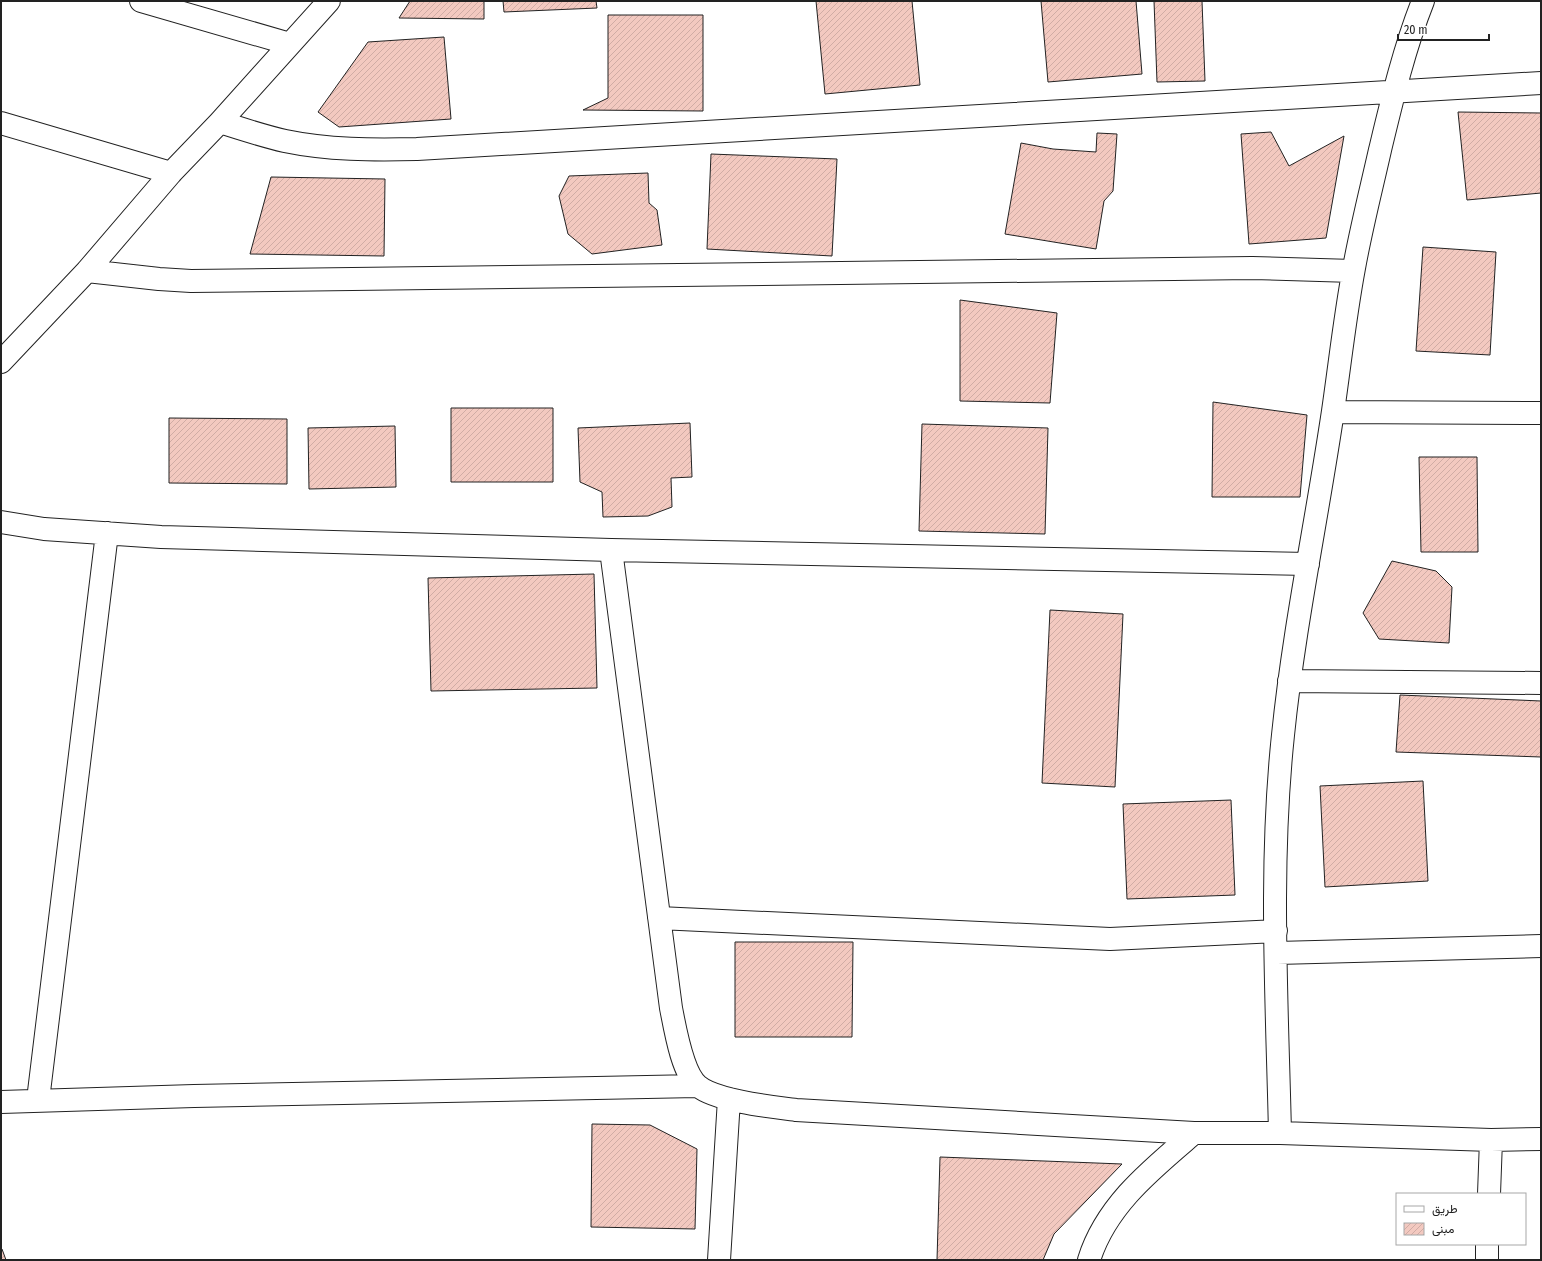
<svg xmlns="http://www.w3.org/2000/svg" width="1542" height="1261" viewBox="0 0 1542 1261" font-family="'Fira Sans Condensed',Vazirmatn,sans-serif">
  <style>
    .building { fill: url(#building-hatch); stroke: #222 }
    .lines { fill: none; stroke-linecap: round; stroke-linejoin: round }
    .minor-casing { stroke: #222; stroke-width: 24 }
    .minor { stroke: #fff; stroke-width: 22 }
  </style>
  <defs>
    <pattern id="building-hatch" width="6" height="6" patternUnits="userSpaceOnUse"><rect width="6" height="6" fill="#f3c9c0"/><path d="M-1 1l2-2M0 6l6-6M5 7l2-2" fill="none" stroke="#d0aca5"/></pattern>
  </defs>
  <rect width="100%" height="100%" fill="#fff"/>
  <!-- building -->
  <path class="building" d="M410 1H484V19L399 18Z
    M503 1H596L597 8 504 12Z
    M816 1H912L920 85 825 94Z
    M1041 1H1136L1142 74 1048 82Z
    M1154 1H1202L1205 81 1157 82Z
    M608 15H703V111L583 110 608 98Z
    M444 37 451 119 339 127 318 112 368 42Z
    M1458 112 1541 113V193L1467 200Z
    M1271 132 1289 166 1344 136 1326 238 1249 244 1241 134Z
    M1097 133 1117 134 1113 191 1104 201 1096 249 1005 234 1021 143 1053 149 1096 152Z
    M711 154 837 159 832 256 707 249Z
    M648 173 649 203 657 210 662 245 592 254 568 234 559 196 569 176Z
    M271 177 385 179 384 256 250 254Z
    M1423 247 1496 252 1490 355 1416 351Z
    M960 300 1057 313 1050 403 960 401Z
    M1213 402 1307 415 1300 497H1212Z
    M451 408H553V482H451Z
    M169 418 287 419V484L169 483Z
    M690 423 692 477 671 478 672 507 648 516 603 517 602 492 580 482 578 428Z
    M922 424 1048 428 1045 534 919 531Z
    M395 426 396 487 309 489 308 428Z
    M1419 457H1477L1478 552H1421Z
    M1392 561 1436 571 1452 587 1449 643 1379 639 1363 613Z
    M594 574 597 688 431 691 428 578Z
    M1050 610 1123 614 1115 787 1042 783Z
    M1400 695 1541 701V757L1396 752Z
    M1423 781 1428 881 1325 887 1320 786Z
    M1231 800 1235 895 1127 899 1123 804Z
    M735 942H853L852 1037H735Z
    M592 1124 650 1125 697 1149 695 1229 591 1227Z
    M940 1157 1122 1164 1054 1234 1043 1260H937Z
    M1 1249H2L6 1260H1Z"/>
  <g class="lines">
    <defs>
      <path id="minor" d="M141 1 290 44
        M220 122C242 129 263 136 285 141 328 150 373 150 417 149L1541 83
        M1 123 171 173
        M87 271 159 279 191 281 1252 268 1353 271
        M1 362 87 271 171 173 220 122 329 1
        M1333 412 1541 413
        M1 522 44 529 161 537 232 539 611 550 1308 564
        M611 550 671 1008C675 1028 682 1073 698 1086 716 1101 772 1107 796 1110L1194 1133H1280L1491 1140 1541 1139
        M1289 681 1541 683
        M659 918 1110 939 1276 931
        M1277 953 1541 946
        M38 1100 107 533
        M1 1102 194 1096 697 1086
        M1280 1133C1277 1001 1269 867 1283 735 1294 627 1317 519 1333 411 1340 363 1345 316 1354 268 1361 229 1371 190 1380 150 1392 100 1404 49 1423 1
        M1489 1194 1491 1140
        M719 1260 729 1099
        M1089 1260C1106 1205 1152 1169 1194 1133
        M1487 1260V1244"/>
    </defs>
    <!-- minor casing -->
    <use href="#minor" class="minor-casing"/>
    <!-- minor -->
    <use href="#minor" class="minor"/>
  </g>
  <!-- border -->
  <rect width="1542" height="1261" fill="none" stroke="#222222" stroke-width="4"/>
  <!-- legend -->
  <rect x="1396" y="1193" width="130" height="52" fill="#ffffff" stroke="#a7a7a7"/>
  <rect x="1404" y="1206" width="20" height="6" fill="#ffffff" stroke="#a7a7a7"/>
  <text x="1432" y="1213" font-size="12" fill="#222222">طريق</text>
  <rect x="1404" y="1223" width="20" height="12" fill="url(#building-hatch)" stroke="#a7a7a7"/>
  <text x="1432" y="1233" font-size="12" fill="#222222">مبنى</text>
  <!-- scale -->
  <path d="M1398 34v6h91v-6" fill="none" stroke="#222222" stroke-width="2"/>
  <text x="1404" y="34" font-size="12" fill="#222222" stroke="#ffffff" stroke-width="3" paint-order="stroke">20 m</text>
</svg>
